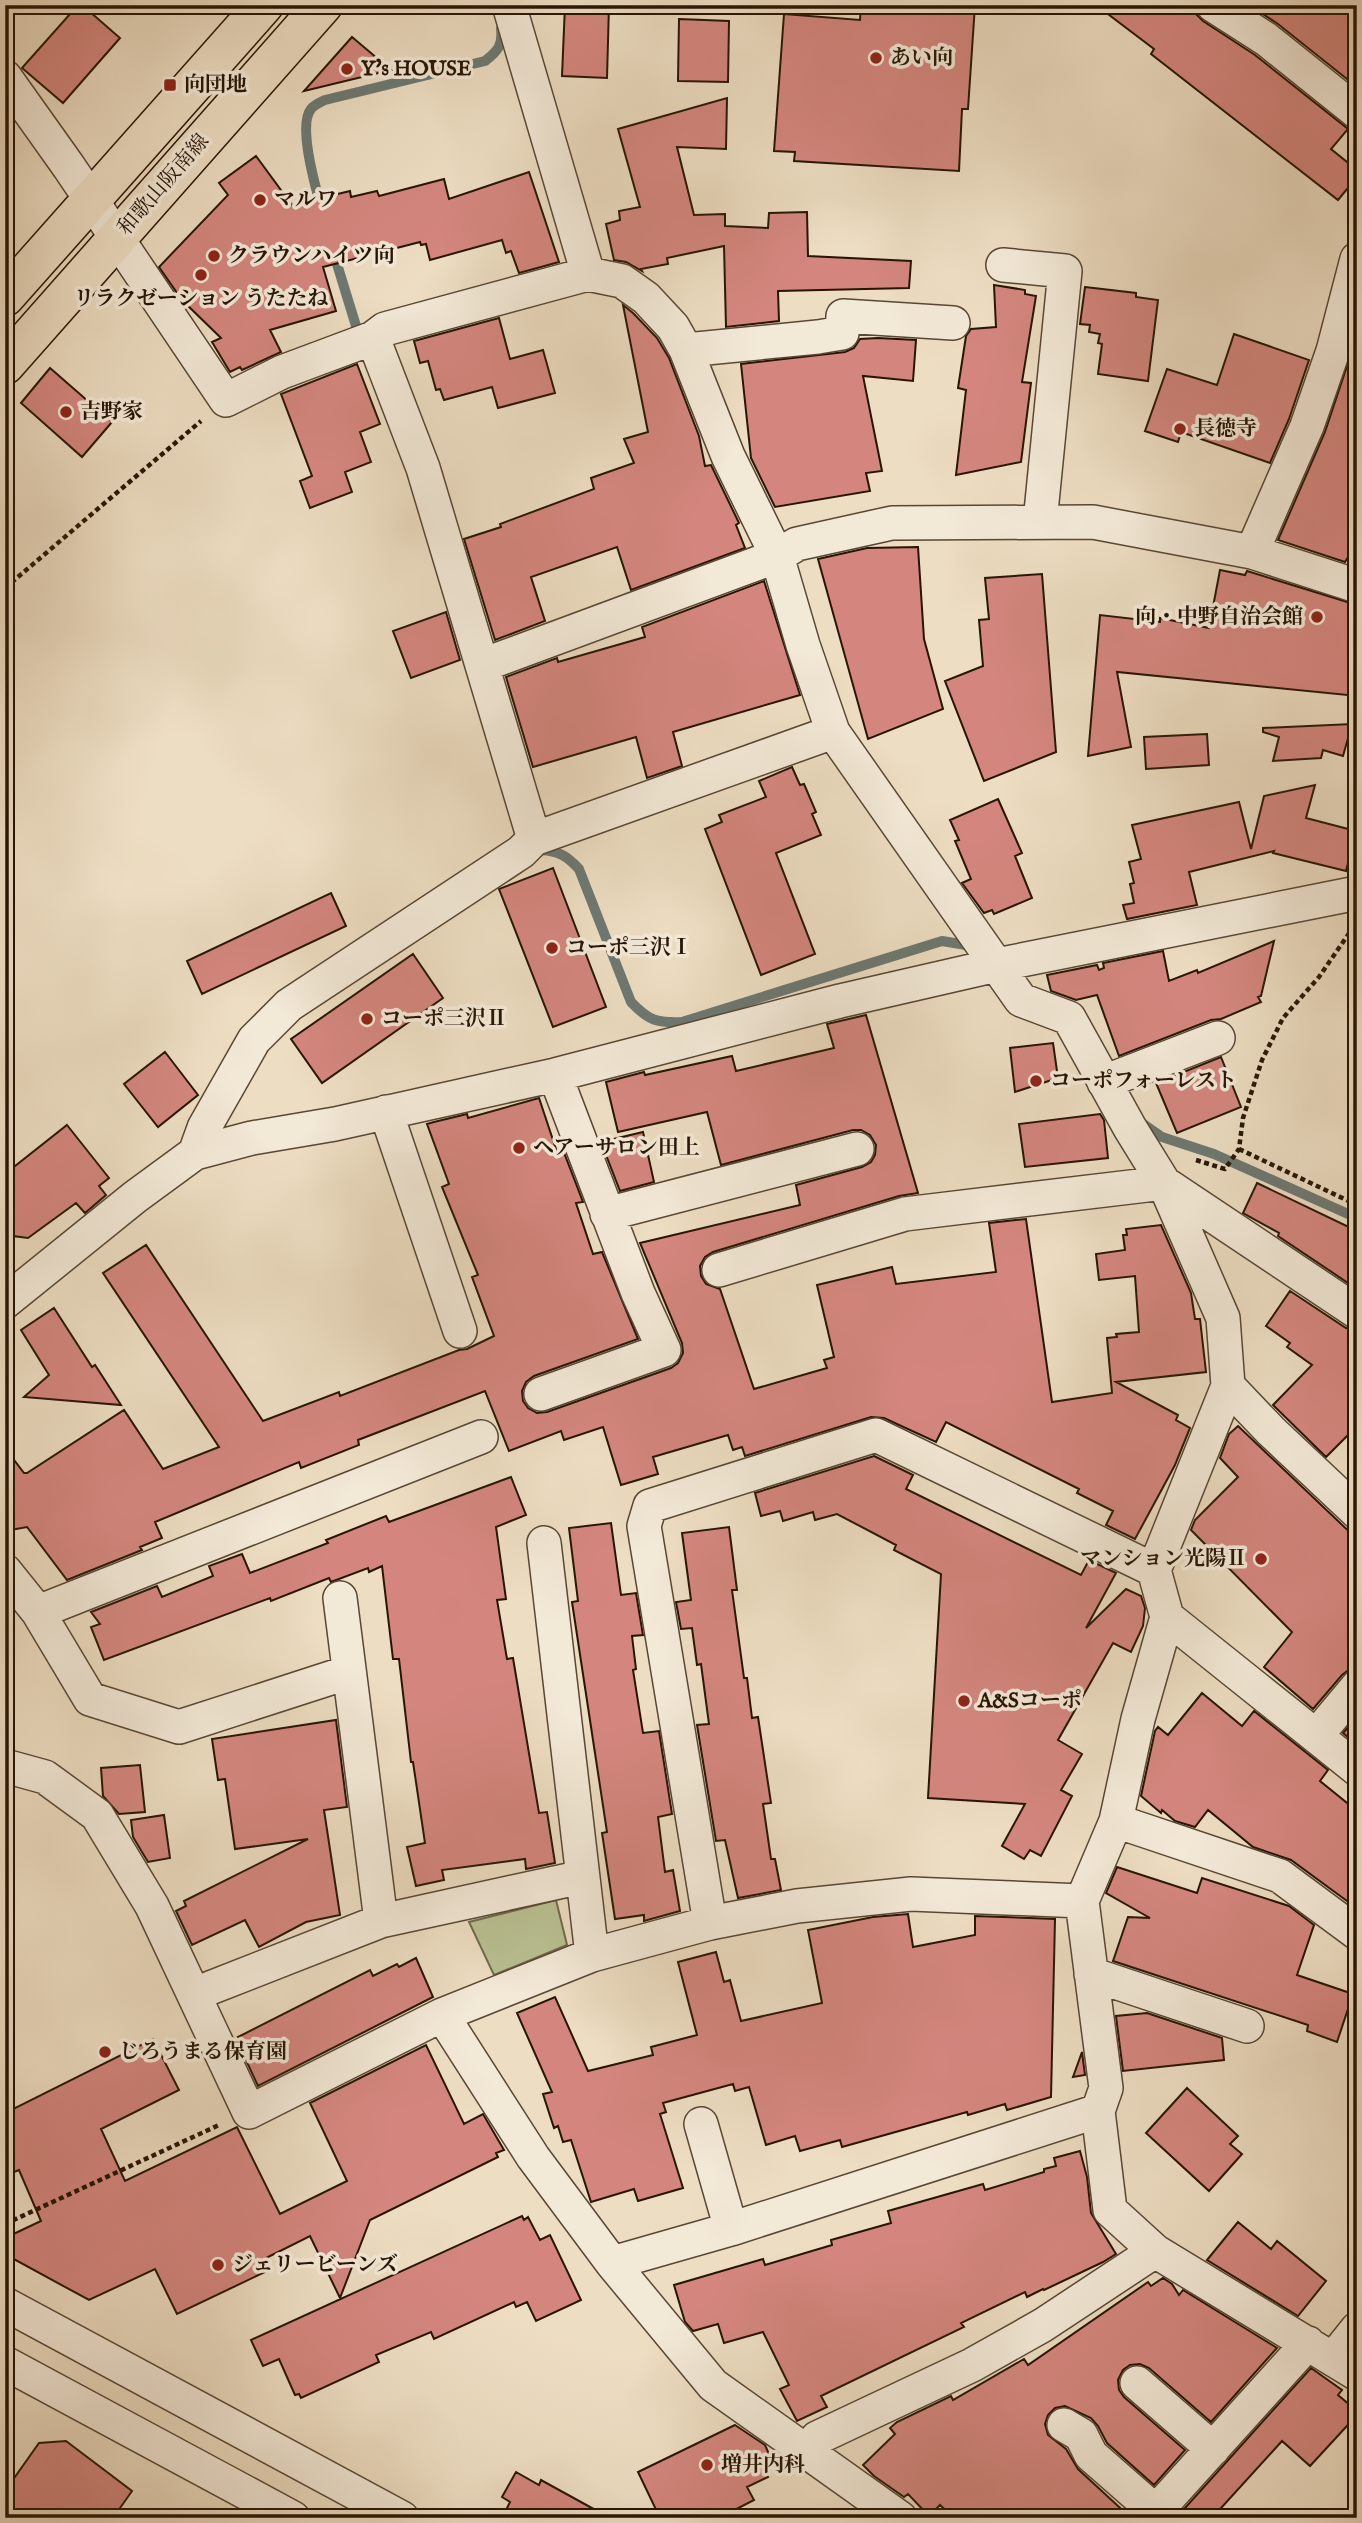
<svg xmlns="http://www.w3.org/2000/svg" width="1362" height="2523" viewBox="0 0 1362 2523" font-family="'IM FELL English','Noto Serif JP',serif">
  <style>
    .green { fill: #b9c092; stroke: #706a4c; stroke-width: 2 }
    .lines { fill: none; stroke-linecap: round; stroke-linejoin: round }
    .stream { stroke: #6d7872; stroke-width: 10 }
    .building { fill: #d4867e; stroke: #271505; stroke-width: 2 }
    .minor-casing { stroke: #584734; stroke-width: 36 }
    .major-casing { stroke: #271505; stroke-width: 41 }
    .path { stroke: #271505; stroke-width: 4.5; stroke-dasharray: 5 3.5; stroke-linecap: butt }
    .minor { stroke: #f3e9d7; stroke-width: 33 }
    .major { stroke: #edddc2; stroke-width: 38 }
    .poi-dot { fill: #8f2418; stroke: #f3e9d7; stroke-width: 2.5 }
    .labels { text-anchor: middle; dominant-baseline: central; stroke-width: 7; stroke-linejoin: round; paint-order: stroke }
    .poi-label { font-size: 21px; font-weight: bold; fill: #271505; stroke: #f3e9d7; text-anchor: start }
    .street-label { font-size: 21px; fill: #271505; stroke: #f3e9d7 }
  </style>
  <rect width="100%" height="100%" fill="#edddc2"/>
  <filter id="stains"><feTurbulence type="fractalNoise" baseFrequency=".00286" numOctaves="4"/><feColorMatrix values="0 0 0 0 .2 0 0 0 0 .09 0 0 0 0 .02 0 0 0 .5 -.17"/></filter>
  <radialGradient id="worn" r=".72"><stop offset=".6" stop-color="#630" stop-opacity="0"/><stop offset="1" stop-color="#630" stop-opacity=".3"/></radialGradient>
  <!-- green -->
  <path class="green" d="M556 1900 567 1945 494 1975 469 1922Z"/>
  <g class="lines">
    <!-- stream -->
    <path class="stream" d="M322 212C317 191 297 126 311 109 314 105 321 102 325 100L485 61C498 51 503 45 501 28
      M333 251 360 339
      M541 850C559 851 567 856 579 869L631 1002C649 1021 657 1023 682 1022L942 941 966 945
      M1142 1123 1162 1137 1214 1154 1357 1218"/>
  </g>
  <!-- building -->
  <path class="building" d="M78 5H82L120 38 63 103 22 68Z
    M565 5H609L607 78 562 76Z
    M861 5H975L968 109H962L959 171 794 161 795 152 774 151 784 14 860 20Z
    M1096 5H1194L1196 14 1203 21 1255 55 1348 129 1331 149 1357 170V177L1338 200 1151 54 1154 49Z
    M1249 5H1357V87L1278 24Z
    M679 19 729 21 728 82 678 81Z
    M352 37 391 70 304 91Z
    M727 98 726 149 677 147 694 215 725 214V226L768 228 769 213 807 212 808 256 911 261 909 288 778 291 779 321 726 327 724 246 667 258 668 264 641 269 642 271 626 262 614 260 606 224 620 220 619 211 640 207 618 129Z
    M256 156 292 205 350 191 351 197 377 191 379 196 444 179 449 199 529 172 559 262 519 273 511 251 506 253 502 240 430 260 426 244 421 245 420 242 323 267 336 311 270 330 281 352 242 370 240 367 230 372 212 342 221 338 182 300 159 267 228 195 219 183Z
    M994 285 1025 290V294L1036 296 1022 382 1031 383 1021 462 956 475 966 390 958 388 966 336 971 329 996 327Z
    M1085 287 1136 293V297L1158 300 1148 381 1098 374 1102 344 1098 343 1100 334 1089 332 1090 325 1080 324Z
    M623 305 633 313 657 338 669 358 699 436 705 466 711 465 739 523 736 525 745 548 631 590 617 547 531 577 545 621 495 640 464 539 501 527 500 524 594 489 591 478 634 463 624 439 648 432Z
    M499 318 510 359 543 350 555 393 498 408 492 387 444 400 440 389 436 390 428 361 420 363 414 341Z
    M1234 334 1309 360 1289 419 1270 463 1181 432 1178 442 1145 431 1167 369 1217 385Z
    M1357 336V542L1345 562 1278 540 1325 432Z
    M878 338 916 340 913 381 863 376 882 471 866 473 870 491 775 507 751 458 741 364 845 352 854 348 860 339Z
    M357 364 380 424 360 432 371 462 345 472 352 492 310 508 300 481 312 476 281 394Z
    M50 368 112 422 82 457 21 403Z
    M918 547 924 639 943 709 868 739 818 559 867 548Z
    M1220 570 1245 575 1247 571 1357 605V696L1117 672 1131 747 1088 756 1100 615 1160 622V618L1209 628Z
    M1042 574 1056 752 984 781 945 681 983 666 979 620 989 619 985 578Z
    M764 581 800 695 673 732 682 766 647 778 636 737 533 767 506 677 557 658 558 662 645 637 642 627Z
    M446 612 460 660 411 678 393 631Z
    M1352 724 1343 756 1323 750 1321 758 1273 761 1279 737 1263 732V728Z
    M1207 734 1209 765 1146 769 1144 737Z
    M792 767 800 785 804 784 816 812 812 814 821 835 776 853 815 954 761 975 705 829 722 822 719 815 766 797 759 781Z
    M1315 785 1306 818 1356 831 1346 871 1273 853 1274 851 1189 872 1197 905 1127 919 1123 905 1134 903 1130 884 1134 883 1129 862 1141 859 1132 825 1239 802 1251 849 1264 796Z
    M998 799 1022 853 1015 856 1032 898 994 914 992 910 984 913 962 883 971 879 955 841 959 840 950 820Z
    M553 868 606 1007 553 1027 499 889Z
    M331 893 346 926 202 994 187 961Z
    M1274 941 1261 996 1258 997 1261 1002 1221 1019 1211 1020 1119 1056 1097 995 1076 1000 1051 991 1047 975 1097 965 1099 970 1104 968 1103 963 1163 951 1169 981 1197 970 1198 973Z
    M413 954 443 998 322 1083 291 1039Z
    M866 1015 918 1193 899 1196 713 1252 705 1257 700 1266 701 1276 706 1284 720 1289 754 1389 827 1368 824 1360 834 1357 817 1285 892 1267 896 1284 996 1272 989 1223 1026 1219 1052 1402 1112 1393 1107 1338 1117 1337 1116 1334 1139 1332 1135 1276 1099 1280 1096 1254 1125 1250 1123 1235H1127L1126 1229 1161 1225 1191 1293 1195 1319H1200L1206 1372 1116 1382 1178 1415 1176 1420 1190 1428 1175 1465 1135 1539 1106 1525 1113 1511 1077 1493 1079 1489 946 1422 936 1442 884 1418 871 1417 745 1456 742 1447 733 1450 728 1435 653 1457 658 1474 621 1485 603 1427 564 1440 561 1431 509 1451 485 1391 358 1440 359 1445 301 1468 299 1462 155 1522 162 1538 140 1547 142 1550 67 1580 27 1527 5 1531V1448L24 1473H27L124 1410 163 1469 219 1447 103 1273 146 1245 263 1421 339 1392 340 1396 459 1350 467 1349 494 1336 472 1277 478 1275 442 1187 449 1184 427 1124 434 1122 467 1114 468 1118 539 1098 557 1152 563 1150 583 1202 576 1203 593 1254 602 1252 638 1339 534 1376 526 1382 522 1391 523 1401 528 1408 537 1413 547 1412 671 1368 678 1363 683 1353 682 1343 640 1243 800 1205 796 1185 862 1167 871 1162 875 1155 876 1145 870 1135 861 1130H853L721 1165 707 1112 618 1132 606 1082 644 1072 645 1075 732 1056 736 1071 834 1048 827 1024Z
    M1053 1043 1058 1078 1015 1092 1010 1048Z
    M165 1052 198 1095 158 1127 124 1084Z
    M1221 1057 1241 1107 1177 1133 1156 1083Z
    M1100 1114 1104 1120 1108 1158 1025 1167 1019 1124Z
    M67 1125 109 1178 99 1186 106 1195 85 1213 76 1203 28 1238 5 1235V1174Z
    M643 1132 654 1182 620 1191 601 1142Z
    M1257 1183 1357 1231V1289L1278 1236 1279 1233 1243 1213Z
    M1290 1291 1346 1328 1357 1331V1426L1326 1457 1273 1405 1312 1365 1287 1347 1290 1343 1266 1326Z
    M54 1308 92 1367 95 1365 121 1405 24 1397 49 1375 21 1330Z
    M1238 1426 1357 1539V1668L1350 1669 1342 1675 1313 1709 1264 1667 1292 1632 1191 1530 1195 1520 1238 1477 1220 1458 1229 1434Z
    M874 1456 913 1475 906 1489 1081 1575 1089 1560 1116 1573 1086 1628 1126 1589 1141 1596 1145 1608 1143 1626 1131 1652 1113 1643 1058 1740 1082 1754 1061 1790 1072 1796 1041 1856 1030 1850 1024 1859 1002 1846 1025 1804 928 1798 941 1574 894 1550 896 1545 837 1514 815 1520 813 1512 783 1521 780 1511 761 1516 755 1493Z
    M511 1477 526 1515 496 1527 506 1599 497 1600 507 1659 513 1658 539 1813 547 1812 555 1863 526 1869 525 1859 442 1870 444 1880 416 1886 407 1847 425 1843 413 1762H411L399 1659H393L382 1566 369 1572 368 1568 331 1582 329 1578 271 1601 270 1598 104 1660 91 1627 100 1624 91 1612 157 1586 162 1597 213 1576 209 1566 242 1554 250 1573 328 1543 326 1540 386 1516 389 1522Z
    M611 1523 621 1595 636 1593 643 1635 632 1636 636 1669 633 1670 643 1733 659 1731 672 1814 658 1817 665 1872 673 1870 680 1911 644 1921V1915L615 1919 602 1833 607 1832 572 1602 578 1601 569 1528Z
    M729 1527 737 1590H732L744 1678H747L752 1718 758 1717 771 1803 763 1804 771 1859H775L781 1890 738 1898 725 1840 716 1841 697 1725 709 1724 701 1664 697 1665 692 1628 681 1629 676 1602 691 1600 682 1533Z
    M1202 1693 1242 1726 1254 1711 1328 1770 1320 1781 1357 1811V1890L1347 1901 1291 1860 1253 1847 1208 1810 1195 1827 1175 1821 1162 1810 1161 1813 1141 1796 1155 1731 1158 1727 1168 1735Z
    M1357 1717V1730L1350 1739 1343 1733Z
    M336 1720 347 1807 324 1810 340 1915 306 1922 259 1947 245 1920 192 1945 176 1911 186 1906 184 1901 308 1839 235 1849 225 1779 218 1780 212 1739Z
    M140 1765 145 1812 119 1814 103 1796 101 1768Z
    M164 1815 170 1858 148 1862 133 1837 131 1820Z
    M1117 1867 1197 1893 1202 1878 1289 1906 1314 1925 1297 1975 1353 1994 1337 2042 1307 2031 1308 2025 1113 1961 1128 1917 1150 1918 1106 1893Z
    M908 1914 913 1947 975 1935V1916L1055 1919 1051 2097 1007 2110 1005 2104 968 2115 967 2112 842 2147 840 2140 800 2151 795 2136 766 2145 749 2087 735 2091 733 2084 663 2103 666 2112 660 2114 683 2188 638 2201 634 2189 591 2202 571 2140 563 2142 558 2126 554 2128 543 2094 552 2092 517 2013 555 1997 588 2071 653 2055 651 2047 697 2035 678 1962 716 1952 724 1982 730 1980 741 2021 822 2003 808 1930 873 1917Z
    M416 1958 433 1997 258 2086 239 2045 242 2043 238 2037 370 1970 373 1976 397 1964 399 1967Z
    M1147 2013 1222 2038 1224 2060 1123 2071 1116 2016Z
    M153 2039 179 2090 101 2129 125 2181 237 2127 280 2214 347 2181 310 2103 426 2045 464 2124 483 2114 504 2150 496 2153 498 2157 370 2220 340 2298 310 2236 262 2260 267 2271 177 2314 155 2269 89 2300 10 2257 5 2247V2238L41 2221 19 2170 14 2172 5 2155V2113Z
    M1082 2052 1085 2075 1073 2077Z
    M1187 2088 1238 2136 1230 2144 1242 2154 1209 2191 1146 2133Z
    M1080 2151 1087 2177 1091 2213 1116 2254 1103 2262 1044 2290 1043 2289 1027 2297 1025 2292 961 2323 964 2327 821 2396 827 2407 797 2421 780 2389 789 2385 763 2332 724 2343 718 2324 693 2331 685 2322 674 2285 763 2259 765 2265 832 2245 831 2240 891 2223 888 2211 983 2184 985 2190 1044 2172V2169L1056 2166 1054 2158Z
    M522 2216 524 2220 528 2217 540 2240 550 2235 581 2300 536 2321 527 2302 516 2307 514 2302 434 2339 431 2332 376 2355 379 2362 301 2398 299 2394 295 2395 279 2359 263 2366 251 2340Z
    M1238 2222 1271 2249 1277 2241 1326 2281 1298 2316 1207 2260Z
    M1163 2278 1172 2284 1179 2295 1183 2290 1277 2348 1211 2422 1149 2368 1140 2364 1130 2365 1123 2370 1118 2380 1119 2390 1124 2397 1185 2450 1154 2485 1107 2443 1098 2426 1091 2418 1065 2406 1055 2408 1048 2415 1045 2424 1048 2435 1066 2449 1078 2469 1131 2518H954L940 2505 929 2516 908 2494 904 2497 874 2476 863 2465 895 2434 890 2428 897 2422 951 2396 953 2400 1024 2359 1028 2365 1148 2282 1151 2286Z
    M1311 2368 1342 2390 1338 2395 1357 2411V2415L1310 2466 1282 2441 1212 2518H1176Z
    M735 2425 765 2445 769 2454 759 2458 768 2477 747 2487 754 2500 719 2518H660L638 2472Z
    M66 2441 132 2491 113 2518H5V2491L39 2443Z
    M516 2472 539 2485 541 2480 610 2518H502L510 2502 502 2497Z"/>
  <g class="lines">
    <defs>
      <path id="minor" d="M509 5 588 274
        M1213 5 1266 39 1357 112
        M5 77 69 167 226 400 282 372 373 338
        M1003 265 1065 271 1040 522
        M686 350 818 337 842 333 843 316 953 323
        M1252 552 1307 426 1333 351 1357 259
        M483 665 777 556 797 544 892 523 1093 522 1252 552 1357 586
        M534 839 423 468 373 338 385 329 588 274 622 281 646 298 673 327 686 350 728 456 777 556 803 645 833 732 1021 1000 1069 1018 1130 1128 1164 1183 1223 1318 1228 1386 1154 1570 1167 1617 1138 1719 1116 1821 1082 1901 1106 2088 1098 2111 1110 2210 1155 2251 1357 2374
        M1104 1082 1218 1038
        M386 1112 460 1331
        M195 1153 204 1128 254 1040 289 1005 521 852 534 839 833 732
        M607 1214 857 1149
        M719 1270 905 1214 1164 1183 1357 1312
        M5 1302 135 1197 195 1153 252 1138 335 1124 555 1075 840 1001 997 965 1357 893
        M1228 1386 1271 1431 1357 1512
        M541 1394 664 1350 638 1293 555 1075
        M544 1543 592 1955
        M5 1571 38 1612 481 1437
        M340 1598 381 1921
        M38 1612 90 1699 179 1727 349 1672
        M1167 1617 1357 1769
        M1316 1736 1357 1687
        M5 1766 45 1777 97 1815 152 1906 249 2112 442 2015
        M1116 1821 1280 1876 1357 1933
        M1082 1901 911 1894 797 1906 710 1923 644 1526 650 1506 876 1435 1154 1570
        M1091 1974 1247 2026
        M210 1988 381 1921 582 1877
        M701 2124 731 2229 1098 2111
        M731 2229 612 2263 713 2385 900 2518
        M612 2263 533 2157 442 2015 592 1955 710 1923
        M5 2304 402 2518
        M1333 2359 1357 2329
        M5 2363 293 2518
        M1137 2383 1213 2449
        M1064 2425 1081 2435 1091 2455 1156 2512
        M817 2438 972 2365 1043 2325 1155 2251
        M1150 2518 1308 2343"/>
      <path id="major" d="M5 297 264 5
        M5 365 323 5"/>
    </defs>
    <!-- minor casing -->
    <use href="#minor" class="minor-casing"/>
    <!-- major casing -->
    <use href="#major" class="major-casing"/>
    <!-- path -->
    <path class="path" d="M5 588 201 421
      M1239 1149 1357 1205
      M1196 1160 1225 1169 1239 1149 1243 1118 1262 1060 1283 1018 1319 977 1352 929
      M5 2224 219 2125"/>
    <!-- minor -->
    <use href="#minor" class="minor"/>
    <!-- major -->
    <use href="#major" class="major"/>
  </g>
  <!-- markers -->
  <g class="poi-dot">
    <circle cx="876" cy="58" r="7"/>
    <circle cx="347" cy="69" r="7"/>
    <rect x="163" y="78" width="14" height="14" rx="3.5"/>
    <circle cx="260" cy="200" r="7"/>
    <circle cx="214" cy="256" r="7"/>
    <circle cx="201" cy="275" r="7"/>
    <circle cx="66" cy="412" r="7"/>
    <circle cx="1180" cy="429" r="7"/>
    <circle cx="1317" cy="617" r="7"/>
    <circle cx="552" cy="948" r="7"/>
    <circle cx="367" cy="1019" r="7"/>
    <circle cx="1036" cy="1081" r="7"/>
    <circle cx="519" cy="1148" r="7"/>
    <circle cx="1261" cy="1559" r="7"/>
    <circle cx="964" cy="1701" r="7"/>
    <circle cx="105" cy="2052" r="7"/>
    <circle cx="218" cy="2265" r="7"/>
    <circle cx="707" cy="2465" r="7"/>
  </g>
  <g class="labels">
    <!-- poi labels -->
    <g class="poi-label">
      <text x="890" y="58">あい向</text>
      <text x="361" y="69">Y's HOUSE</text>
      <text x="184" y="85">向団地</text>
      <text x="274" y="200">マルワ</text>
      <text x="228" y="256">クラウンハイツ向</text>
      <text x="201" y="299" text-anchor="middle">リラクゼーション うたたね</text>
      <text x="80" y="412">吉野家</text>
      <text x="1194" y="429">長徳寺</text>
      <text x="1303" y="617" text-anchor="end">向・中野自治会館</text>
      <text x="566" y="948">コーポ三沢Ⅰ</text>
      <text x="381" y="1019">コーポ三沢Ⅱ</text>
      <text x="1050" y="1081">コーポフォーレスト</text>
      <text x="533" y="1148">ヘアーサロン田上</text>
      <text x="1247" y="1559" text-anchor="end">マンション光陽Ⅱ</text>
      <text x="978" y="1701">A&amp;Sコーポ</text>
      <text x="119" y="2052">じろうまる保育園</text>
      <text x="232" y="2265">ジェリービーンズ</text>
      <text x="721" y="2465">増井内科</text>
    </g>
    <!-- street labels -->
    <g class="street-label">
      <text transform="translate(164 185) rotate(-49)">和歌山阪南線</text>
    </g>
  </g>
  <!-- margin -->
  <rect width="1362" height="2523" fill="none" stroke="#edddc2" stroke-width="28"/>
  <rect x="7" y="7" width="1348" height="2509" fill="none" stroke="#271505" stroke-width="3.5"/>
  <rect x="14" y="14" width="1334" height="2495" fill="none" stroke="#271505" stroke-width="2"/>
  <rect width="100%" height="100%" filter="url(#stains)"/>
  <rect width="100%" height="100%" fill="url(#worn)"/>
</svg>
